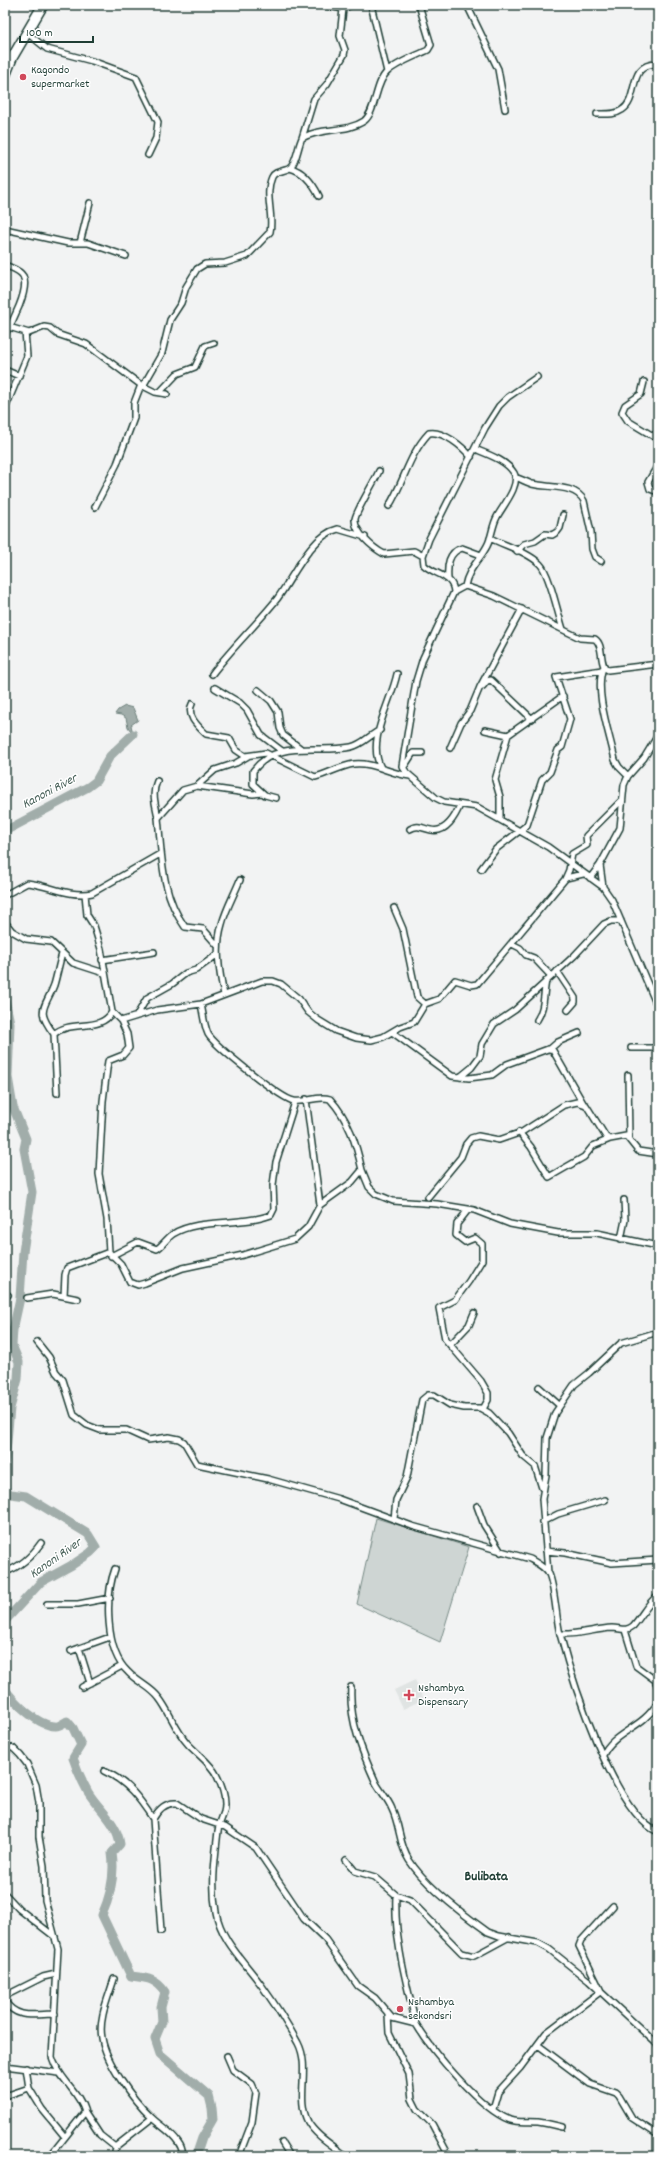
<svg xmlns="http://www.w3.org/2000/svg" width="663" height="2161" viewBox="0 0 663 2161" font-family="Dekko,sans-serif">
  <style>
    .built { fill: #e0e4e3 }
    .green { fill: #ced5d3; stroke: #768984 }
    .water { fill: #a1adaa; stroke: #6d807b }
    .lines { fill: none; stroke-linecap: round; stroke-linejoin: round }
    .river { stroke: #a1adaa; stroke-width: 9 }
    .minor-casing { stroke: #1f3d34; stroke-width: 8 }
    .trunk-casing { stroke: #1f3d34; stroke-width: 12 }
    .minor { stroke: #fff; stroke-width: 5 }
    .trunk { stroke: #fff; stroke-width: 9 }
    .poi-dot { fill: #d1495b; stroke: #fff; stroke-width: 1.5 }
    .labels { text-anchor: middle; dominant-baseline: central; stroke-width: 3; stroke-linejoin: round; paint-order: stroke }
    .poi-label { font-size: 12px; fill: #1f3d34; stroke: #fff; text-anchor: start }
    .water-label { font-size: 13px; font-style: italic; fill: #465f57; stroke: #fff }
    .quarter-label { font-size: 14px; font-weight: bold; fill: #1f3d34; stroke: #fff }
  </style>
  <rect width="100%" height="100%" fill="#f2f3f3"/>
  <filter id="ink" filterUnits="userSpaceOnUse"><feTurbulence type="fractalNoise" baseFrequency=".025" numOctaves="2"/><feDisplacementMap in="SourceGraphic" scale="8" xChannelSelector="R" yChannelSelector="G"/><feConvolveMatrix kernelMatrix="1 2 1 2 8 2 1 2 1" color-interpolation-filters="sRGB"/></filter>
  <g filter="url(#ink)">
    <!-- built -->
    <path class="built" d="M415 1680 424 1699 403 1709 394 1690Z"/>
    <!-- green -->
    <path class="green" d="M376 1518 469 1547 440 1642 357 1604Z"/>
    <!-- water -->
    <path class="water" d="M125 706 133 708 138 720 131 725 133 734 128 727 126 718 121 715 115 714 118 710Z"/>
    <g class="lines">
      <!-- river -->
      <path class="river" d="M5 831 88 787 96 781 110 756 133 734
        M5 999 10 1023 8 1077 13 1107 26 1139 24 1149 32 1192 23 1252 20 1298 13 1330 12 1345 19 1362 18 1379 10 1408 5 1463
        M5 1491 11 1494 26 1496 88 1534 96 1547 90 1553 72 1565 41 1582 5 1621
        M5 1689C14 1702 38 1726 55 1726 59 1727 63 1723 67 1721L73 1728 81 1745 73 1758C77 1770 82 1781 88 1792 99 1810 117 1822 120 1844L112 1853C115 1874 111 1895 102 1915L131 1976C146 1978 156 1978 165 1992L161 2007 162 2022 155 2039 160 2054 209 2096 212 2108 213 2119 202 2138 196 2156"/>
      <defs>
        <path id="minor" d="M323 5 343 9 351 5
          M371 5 387 72
          M467 5 498 69 505 109
          M26 32 47 49 92 61 136 77 158 122 156 138 148 155
          M597 114C606 114 615 115 622 110 640 99 626 63 658 64
          M302 138 314 99 327 84 344 55 345 50 340 36 343 9
          M290 168C303 171 313 184 319 196
          M5 229 68 243H88L126 256
          M80 243 90 203
          M5 265C11 268 20 270 23 276 30 289 12 323 5 334
          M9 327 29 333 44 327 50 328 57 334 86 344 141 385 155 392 167 394
          M5 370 19 376
          M537 377 508 397 499 406 485 428 429 539 423 556 424 565C435 575 453 575 454 592L423 658 416 681 402 766 407 773 436 798 444 802 477 807 548 847 603 887 612 900 658 1008
          M644 382 641 394 625 405 622 412 628 421 658 439
          M143 386 162 353 170 320 181 303 186 287 197 269 205 264 225 263 247 256 270 232C274 214 264 195 272 177 275 170 286 172 291 167 297 160 298 146 302 138 321 127 346 133 364 121 376 112 375 83 387 72 396 63 416 56 428 50L431 45 419 5
          M160 392 177 374 195 367 205 346 214 343
          M5 409 27 356 25 332
          M658 465 648 482 650 489 658 492
          M379 471C375 481 356 511 355 519 354 532 373 548 384 554L414 551 423 556
          M515 477C521 479 526 482 532 484 548 488 576 484 584 501L591 532 592 549 595 557 601 561
          M389 506C404 482 409 454 429 433 443 430 463 447 471 457
          M95 507 117 464 134 418V403L141 385
          M490 538C506 546 528 552 540 564 550 574 558 615 563 629
          M517 551 524 544 535 541 545 534 552 535 557 532 560 528 563 515
          M448 579C447 566 448 552 462 548L481 555
          M465 586C468 569 479 561 487 546 492 537 492 526 497 517 502 507 521 485 514 473 506 460 487 454 475 449
          M454 592 465 586 494 596 580 638 595 639C605 646 598 665 608 670L658 664
          M603 668C594 692 610 735 615 760L619 767 628 776
          M212 674C232 648 256 625 277 599 292 579 311 535 338 529L365 537
          M483 686 487 681 491 680 532 719
          M215 688 240 703 247 710 261 735 282 751
          M258 690 271 701 278 712 280 728 283 735 300 748
          M192 704C186 716 198 726 206 734L229 738 236 750 245 756 266 753 315 777C328 774 340 766 354 764 374 762 390 774 410 776
          M485 730 508 735 563 696
          M450 748 461 723 470 711 480 687 522 609
          M404 767 413 753H422
          M381 768C366 740 391 703 397 674
          M157 781C151 794 156 805 158 818 162 856 161 894 185 927L203 929 218 946
          M197 786 253 794 262 793
          M276 798 265 795 253 784V771C278 738 316 754 351 747 362 745 370 735 380 730
          M158 818 183 790 197 786 215 770 236 763 248 756
          M500 819V797L495 780 508 735
          M410 829C418 824 424 829 431 830 446 834 456 815 460 805
          M481 869 496 849 527 825 542 780 550 772 558 750 562 747 570 719 556 677 602 670
          M583 874 566 878 477 984 471 985 455 980 439 999 425 1004 414 1022 400 1027 383 1037 371 1040 356 1038 336 1031 318 1020 308 1012 299 999 281 984 273 981H262L201 1004 157 1010 121 1021 127 1034 129 1048 123 1055 108 1061 103 1101 99 1174 107 1219 109 1252 121 1264 130 1282 138 1285 145 1283 183 1268 243 1255 295 1239 308 1227 320 1205 352 1182 362 1170 369 1187 376 1194 393 1201 437 1204 474 1210 510 1224 558 1233H597L658 1246
          M590 878 600 865
          M565 879 569 870 572 854 587 845 586 836 621 801
          M603 887 600 865 620 828 624 785 628 776 644 758 658 735
          M85 894 87 915 94 926 101 949 112 1012 121 1021
          M5 895 27 883C49 885 69 898 92 893L160 854
          M394 908 403 929 417 997 425 1004
          M5 922 12 931 26 939 51 942 73 963 104 973
          M512 944 520 948 526 955 534 958 551 976
          M102 960 154 952
          M557 971 575 998V1002L568 1010
          M224 995C219 971 215 947 222 924 226 909 234 895 240 880
          M201 1004C203 1013 204 1025 208 1034 214 1045 281 1099 294 1101 306 1103 317 1095 330 1099 349 1120 356 1143 362 1170
          M137 1015 147 998 172 984 186 973 196 970 218 954
          M537 1020C545 1008 543 995 546 981
          M392 1032 452 1076 469 1078 492 1075 507 1064 548 1049H552L583 1103
          M54 1034C35 1009 45 1009 54 985 57 975 59 964 62 954
          M631 1048H658
          M550 1049 558 1042 579 1033
          M628 1075 629 1138
          M460 1077 471 1068 480 1056 482 1044 494 1024 515 1010 574 956 604 924 611 921H621
          M57 1093 54 1034C71 1019 100 1033 112 1012
          M306 1099 320 1205
          M519 1132 531 1147 549 1177 584 1157 593 1146 610 1139
          M428 1197 461 1157 466 1144 471 1138 478 1136 499 1140 522 1132 564 1105 577 1102 586 1105 606 1137 610 1139 626 1136 638 1151 658 1154
          M468 1210 457 1224 456 1235 465 1242 475 1238 482 1244V1260L469 1281 455 1300 439 1308 445 1339 481 1381 488 1393V1400L483 1409
          M621 1239 625 1220 624 1200
          M111 1256 138 1242 157 1249C163 1245 167 1238 173 1234 198 1218 243 1226 271 1215L274 1209 273 1185 276 1162 295 1102
          M5 1293 8 1295
          M64 1296 65 1275 67 1268 109 1252
          M27 1298 53 1294 78 1299
          M37 1342 49 1357 56 1372 63 1380 74 1415 87 1425 100 1430H126L148 1440 169 1437 179 1439 184 1442 197 1464 268 1479 339 1499 412 1526 530 1559C537 1563 545 1567 549 1574 555 1588 556 1618 560 1634 572 1680 614 1813 658 1832
          M450 1345 469 1325 474 1313
          M539 1387 559 1405
          M477 1506 484 1525 501 1552
          M394 1519 396 1500 407 1477 422 1400 428 1395H434L450 1405 464 1408H480L489 1413 508 1433 523 1456 535 1466 542 1488
          M542 1522 558 1514 605 1500
          M546 1551 565 1553 612 1563 658 1560
          M115 1569C105 1596 105 1651 128 1672 137 1682 151 1687 159 1698 170 1712 175 1730 188 1744 197 1754 211 1763 217 1776 222 1786 227 1801 224 1812 222 1818 219 1824 218 1831 215 1858 211 1885 216 1912 221 1941 245 1962 262 1986 275 2004 287 2023 298 2043 311 2068 295 2098 308 2122 316 2136 334 2146 346 2156
          M5 1572C20 1567 32 1556 41 1543
          M548 1573 542 1499 546 1475 547 1438 555 1413 574 1385 589 1373 621 1343 658 1332
          M47 1604H78L110 1598
          M625 1630 636 1666 655 1680 658 1687
          M560 1634C578 1635 595 1629 612 1628 620 1628 626 1632 633 1626 642 1616 647 1604 658 1595
          M79 1648 90 1683
          M71 1651 110 1637
          M82 1687 122 1666
          M351 1687C349 1720 362 1752 376 1783 381 1792 388 1799 392 1809 400 1825 399 1845 409 1860 425 1885 464 1915 488 1932L499 1936 538 1943 549 1949 589 1981 658 2045
          M5 1747 13 1748 20 1755 27 1764 36 1785 39 1803V1837L44 1866 45 1900 58 1949 52 2057C58 2078 79 2091 85 2112L50 2156
          M603 1755C614 1731 643 1729 658 1702
          M104 1771C127 1781 140 1799 153 1819
          M346 1860 355 1871 375 1877 396 1895 410 1900 462 1953 474 1956 509 1937
          M5 1894 19 1909 55 1937
          M396 1895C394 1940 406 1981 416 2024
          M161 1931 153 1819C158 1810 166 1802 177 1803L201 1819 225 1827 256 1848 304 1919 325 1939 358 1986 375 1998 392 2018 416 2024C432 2051 480 2109 510 2120 519 2123 528 2121 538 2122 546 2123 554 2125 562 2127
          M114 1979C109 1996 98 2019 102 2038 106 2063 133 2100 151 2117 160 2126 171 2131 178 2142 181 2146 183 2151 182 2156
          M601 1991 579 1946 581 1941 613 1906
          M5 1996 43 1977 56 1974
          M5 2001C16 2020 36 2014 55 2014
          M388 2015 389 2033 409 2074 412 2099 417 2109 432 2124 449 2156
          M538 2045 590 2084 616 2093 619 2096 632 2118 658 2135
          M227 2056 233 2070 252 2084 256 2093 252 2122 239 2156
          M5 2066 59 2073
          M29 2088 42 2109 65 2137
          M5 2096 29 2088 26 2068
          M493 2109 498 2092 520 2068 546 2033 600 1992
          M85 2112 100 2135 115 2147
          M282 2143 290 2156
          M113 2156 115 2147 152 2118"/>
        <path id="trunk" d="M5 76 12 58 43 5"/>
      </defs>
      <!-- minor casing -->
      <use href="#minor" class="minor-casing"/>
      <!-- trunk casing -->
      <use href="#trunk" class="trunk-casing"/>
      <!-- minor -->
      <use href="#minor" class="minor"/>
      <!-- trunk -->
      <use href="#trunk" class="trunk"/>
    </g>
  </g>
  <!-- markers -->
  <g class="poi-dot">
    <circle cx="23" cy="77" r="4"/>
    <path d="M407 1689h4v4h4v4h-4v4h-4v-4h-4v-4h4z"/>
    <circle cx="400" cy="2009" r="4"/>
  </g>
  <g class="labels">
    <!-- poi labels -->
    <g class="poi-label">
      <text x="31" y="70">Kagondo<tspan x="31" dy="14">supermarket</tspan></text>
      <text x="418" y="1688">Nshambya<tspan x="418" dy="14">Dispensary</tspan></text>
      <text x="408" y="2002">Nshambya<tspan x="408" dy="14">sekondsri</tspan></text>
    </g>
    <!-- water labels -->
    <g class="water-label">
      <text transform="translate(50 792) rotate(-28)">Kanoni River</text>
      <text transform="translate(56 1559) rotate(-35)">Kanoni River</text>
    </g>
    <!-- quarter labels -->
    <g class="quarter-label">
      <text x="486" y="1877">Bulibata</text>
    </g>
  </g>
  <!-- margin -->
  <rect width="663" height="2161" fill="none" stroke="#fff" stroke-width="20"/>
  <rect x="10" y="10" width="643" height="2141" fill="none" stroke="#1f3d34" stroke-width="1.5" filter="url(#ink)"/>
  <!-- scale -->
  <path d="M20 36v6h73v-6" fill="none" stroke="#1f3d34" stroke-width="2"/>
  <text x="26" y="36" font-size="12" fill="#1f3d34" stroke="#ffffff" stroke-width="3" paint-order="stroke">100 m</text>
</svg>
